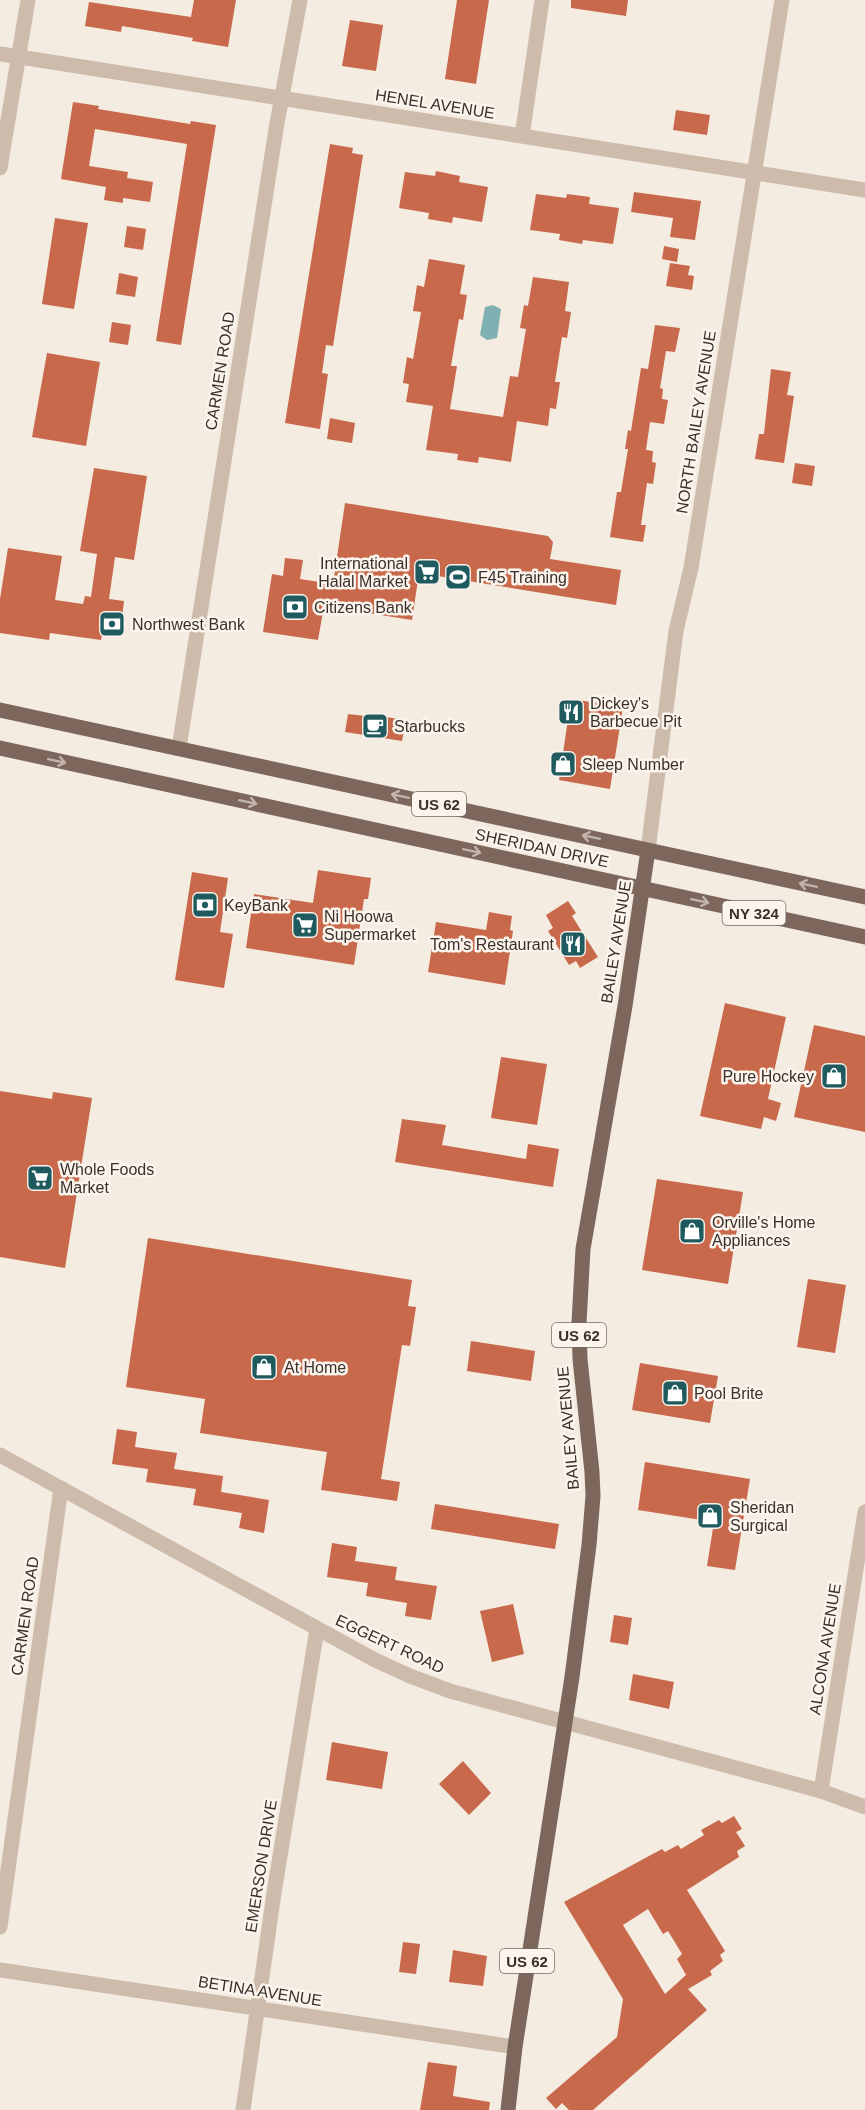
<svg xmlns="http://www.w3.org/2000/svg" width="865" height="2110" viewBox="0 0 865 2110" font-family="Helvetica,sans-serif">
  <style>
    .water { fill: #7fb0b2 }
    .building { fill: #c8694b; fill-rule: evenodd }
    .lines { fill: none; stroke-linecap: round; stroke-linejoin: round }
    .minor { stroke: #cdbbac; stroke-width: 15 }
    .tertiary { stroke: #cdbbac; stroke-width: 15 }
    .primary { stroke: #7d675c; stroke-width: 15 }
    .oneway { stroke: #c2b5ac }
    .labels { text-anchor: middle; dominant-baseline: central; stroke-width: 5; stroke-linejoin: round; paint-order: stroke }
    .shield { fill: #fbf5ee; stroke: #756b66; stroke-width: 1.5 }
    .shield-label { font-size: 15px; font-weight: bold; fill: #3b302b }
    .street-label { font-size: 16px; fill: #3b302b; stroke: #fbf5ee }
    .poi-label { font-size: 16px; fill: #3b302b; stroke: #fbf5ee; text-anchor: start }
  </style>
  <rect width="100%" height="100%" fill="#f4ebe1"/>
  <!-- water -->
  <path class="water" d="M493 305 501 309 497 338 487 340 480 335 485 307Z"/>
  <!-- building -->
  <path class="building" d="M194 0H236L228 47 192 41 193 38 122 26 121 32 85 26 89 2 191 17Z
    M457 0H489L476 84 445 79Z
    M571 0H628L626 16 571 8Z
    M350 20 383 25 376 71 342 66Z
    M73 102 99 106 98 109 190 124 191 121 216 125 181 345 156 341 187 144 95 129 89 166 128 172 127 178 153 182 150 202 123 198V203L104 200 106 187 61 179Z
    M676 110 710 115 707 135 673 130Z
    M330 144 353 148 352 153 363 155 333 346 326 345 322 373 328 374 320 429 285 423Z
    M436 171 460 176 459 182 488 187 482 222 453 217 452 223 428 219 429 213 399 208 405 172 435 176Z
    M634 192 701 201 695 240 670 237 673 218 631 212Z
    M536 194 566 198 567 194 590 197 589 204 619 208 613 244 583 240 582 244 559 240 560 234 530 230Z
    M55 218 88 223 74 309 42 304Z
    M127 226 146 229 143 250 124 247Z
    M664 246 679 249 677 262 662 259Z
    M429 259 465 265 460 294 467 295 463 320 459 319 451 366H457L450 409 503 417 510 376 518 377 526 329 520 328 524 305 528 306 533 277 569 282 565 311 571 312 567 338 562 337 555 382H560L556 409 550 408 548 426 517 421 511 462 479 457 478 463 457 460 458 454 426 450 433 406 406 402 409 384 403 383 407 357 413 359 421 312 413 311 417 285 424 287Z
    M670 263 690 266 688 275 694 276 692 290 666 286Z
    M119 273 138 277 135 297 116 294Z
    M112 322 131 325 128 345 109 342Z
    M655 325 680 328 675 352 666 351 660 388 663 389 662 399 668 400 664 424 650 422 646 450 653 451 652 462 656 463 653 484 647 483 641 525H646L643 542 610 537 617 492H621L628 449H625L628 430 631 431 641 368 648 369Z
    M47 353 100 362 86 446 32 437Z
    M771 369 791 372 787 395 794 396 784 463 755 459 759 434H764Z
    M330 418 355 423 352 443 327 439Z
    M795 463 815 466 812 486 792 483Z
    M94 468 147 476 134 560 115 557 109 599 124 601 121 627 104 625 101 640 50 633 49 640 0 633V599L8 548 62 556 55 600 83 604 85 596 91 597 97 554 80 551Z
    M345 503 548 536 553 542 550 559 621 570 616 605 419 573 412 620 324 606 318 640 263 632 272 574 283 576 285 558 303 560 300 579 333 584Z
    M571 699 623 707 610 789 559 780Z
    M348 714 365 716V714L406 720 402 741 345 732Z
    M318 870 371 878 368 899H364L354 965 246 948 254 894 313 903Z
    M192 872 228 878 220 932 233 934 224 988 175 980Z
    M568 901 576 913 572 916 598 957 580 968 576 961 569 965 548 931 553 928 546 915Z
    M489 912 512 916 510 930 513 931 505 985 428 972 436 922 486 930Z
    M725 1003 786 1017 768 1099 781 1103 776 1121 764 1117 761 1129 700 1116Z
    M814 1025 865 1036V1132L794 1117Z
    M501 1057 547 1064 537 1125 491 1118Z
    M0 1091 52 1099 53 1092 92 1098 65 1268 0 1257Z
    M402 1119 446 1125 442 1145 526 1159 528 1144 559 1149 553 1187 395 1162Z
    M657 1179 743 1192 728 1284 642 1270Z
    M148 1238 412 1280 408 1306 416 1307 410 1346 402 1345 381 1479 400 1482 397 1501 321 1490 327 1452 200 1433 205 1399 126 1387Z
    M808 1279 846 1285 835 1353 797 1347Z
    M471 1341 535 1351 531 1381 467 1371Z
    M640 1363 718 1376 710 1423 632 1410Z
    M117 1429 137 1432 135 1447 177 1453 174 1469 223 1476 221 1492 269 1500 264 1533 239 1528 242 1513 193 1505 196 1489 146 1482 148 1469 112 1464Z
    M645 1462 750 1479 735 1570 707 1566 714 1522 638 1510Z
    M435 1504 559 1524 555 1549 431 1529Z
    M332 1543 357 1547 355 1561 397 1567 395 1580 437 1586 431 1620 405 1616 407 1603 366 1596 368 1583 327 1577Z
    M513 1604 524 1654 492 1662 480 1611Z
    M614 1615 632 1618 628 1645 610 1642Z
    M633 1674 674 1682 669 1709 629 1700Z
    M332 1742 388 1752 382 1789 326 1780Z
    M463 1761 491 1793 469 1815 439 1784Z
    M734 1816 742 1829 736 1832 745 1846 737 1851 739 1857 687 1890 725 1951 720 1955 723 1961 710 1971 712 1975 688 1989 707 2010 593 2110H569L562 2103 556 2109 546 2098 617 2037 623 1999 564 1902 662 1849 665 1852 678 1845 681 1849 704 1835 701 1830 719 1820 722 1823ZM648 1909 663 1934 668 1931 682 1954 677 1959 686 1975 665 1994 623 1925Z
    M403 1942 420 1944 416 1974 399 1972Z
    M453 1950 487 1956 483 1986 449 1982Z
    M428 2062 457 2066 453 2096 490 2102 489 2110H420Z"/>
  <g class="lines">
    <!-- minor -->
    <path class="minor" d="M0 54 865 190
      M522 136 542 0
      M179 748 277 123 300 0
      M821 1791 865 1512
      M0 1927 61 1488
      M0 1970 515 2047
      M243 2110 274 1893 317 1629"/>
    <!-- tertiary -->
    <path class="tertiary" d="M0 168 28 0
      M648 850 676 631 691 568 782 0
      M0 1455 375 1660 410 1676 450 1691 821 1791 865 1807"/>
    <!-- primary -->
    <path class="primary" d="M0 710 865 897
      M0 748 865 937
      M508 2110 515 2047 572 1677 589 1545 593 1496 592 1472 580 1359 579 1323 583 1249 625 1006 648 850"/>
  </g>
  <!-- one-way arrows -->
  <defs><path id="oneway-shaft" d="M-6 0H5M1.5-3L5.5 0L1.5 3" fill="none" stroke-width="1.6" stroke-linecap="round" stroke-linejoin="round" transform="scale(1.5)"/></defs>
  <g class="oneway">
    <use href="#oneway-shaft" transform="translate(57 761) rotate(12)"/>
    <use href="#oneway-shaft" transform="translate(400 796) rotate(-168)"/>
    <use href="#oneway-shaft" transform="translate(248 802) rotate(12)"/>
    <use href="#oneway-shaft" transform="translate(591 837) rotate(-168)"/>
    <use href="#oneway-shaft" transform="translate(472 851) rotate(12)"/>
    <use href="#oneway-shaft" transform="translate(808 885) rotate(-168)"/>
    <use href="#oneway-shaft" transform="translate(700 901) rotate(12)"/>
  </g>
  <!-- icons -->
  <defs>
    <symbol id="supermarket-square" viewBox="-11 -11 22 22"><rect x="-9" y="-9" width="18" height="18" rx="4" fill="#1f5a5e" stroke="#fbf5ee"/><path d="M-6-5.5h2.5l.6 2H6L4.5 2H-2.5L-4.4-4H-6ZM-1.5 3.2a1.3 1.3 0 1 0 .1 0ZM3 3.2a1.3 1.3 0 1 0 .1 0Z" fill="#fff"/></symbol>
    <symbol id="stadium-square" viewBox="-11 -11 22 22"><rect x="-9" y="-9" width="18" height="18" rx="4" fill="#1f5a5e" stroke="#fbf5ee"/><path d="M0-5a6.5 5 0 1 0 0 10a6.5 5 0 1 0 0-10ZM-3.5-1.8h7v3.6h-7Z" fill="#fff"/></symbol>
    <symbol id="bank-square" viewBox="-11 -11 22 22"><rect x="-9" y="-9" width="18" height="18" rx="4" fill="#1f5a5e" stroke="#fbf5ee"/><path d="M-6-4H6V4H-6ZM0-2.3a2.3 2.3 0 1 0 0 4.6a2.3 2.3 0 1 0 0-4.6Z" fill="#fff"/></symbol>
    <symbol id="restaurant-square" viewBox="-11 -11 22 22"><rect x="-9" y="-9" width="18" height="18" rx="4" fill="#1f5a5e" stroke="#fbf5ee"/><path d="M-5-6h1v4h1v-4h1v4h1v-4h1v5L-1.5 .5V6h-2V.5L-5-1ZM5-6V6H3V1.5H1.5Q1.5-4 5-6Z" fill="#fff"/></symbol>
    <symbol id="cafe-square" viewBox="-11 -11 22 22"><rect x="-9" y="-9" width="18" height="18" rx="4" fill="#1f5a5e" stroke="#fbf5ee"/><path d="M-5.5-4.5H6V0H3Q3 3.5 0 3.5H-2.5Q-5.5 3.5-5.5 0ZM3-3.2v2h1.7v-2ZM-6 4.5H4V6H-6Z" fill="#fff"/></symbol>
    <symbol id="shop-square" viewBox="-11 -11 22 22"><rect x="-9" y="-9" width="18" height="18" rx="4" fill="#1f5a5e" stroke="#fbf5ee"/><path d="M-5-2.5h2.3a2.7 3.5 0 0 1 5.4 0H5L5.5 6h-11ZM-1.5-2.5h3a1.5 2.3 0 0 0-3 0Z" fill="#fff"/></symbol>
  </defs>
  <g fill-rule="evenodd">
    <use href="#supermarket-square" x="412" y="557" width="30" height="30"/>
    <use href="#stadium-square" x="443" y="562" width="30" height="30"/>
    <use href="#bank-square" x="280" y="592" width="30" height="30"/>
    <use href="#bank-square" x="97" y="609" width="30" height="30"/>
    <use href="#restaurant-square" x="556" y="697" width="30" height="30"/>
    <use href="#cafe-square" x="360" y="711" width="30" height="30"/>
    <use href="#shop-square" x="548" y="749" width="30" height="30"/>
    <use href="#bank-square" x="190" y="890" width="30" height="30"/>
    <use href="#supermarket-square" x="290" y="910" width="30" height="30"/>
    <use href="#restaurant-square" x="558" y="929" width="30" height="30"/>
    <use href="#shop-square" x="819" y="1061" width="30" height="30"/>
    <use href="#supermarket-square" x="25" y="1163" width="30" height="30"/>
    <use href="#shop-square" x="677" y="1216" width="30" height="30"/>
    <use href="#shop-square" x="249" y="1352" width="30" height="30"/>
    <use href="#shop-square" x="660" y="1378" width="30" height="30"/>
    <use href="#shop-square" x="695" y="1501" width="30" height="30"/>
  </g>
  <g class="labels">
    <!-- shield labels -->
    <g class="shield">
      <rect x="412" y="792" width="54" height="24" rx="4.5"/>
      <rect x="722.5" y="901" width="63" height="24" rx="4.5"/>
      <rect x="552" y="1323" width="54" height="24" rx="4.5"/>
      <rect x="500" y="1949" width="54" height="24" rx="4.5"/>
    </g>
    <g class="shield-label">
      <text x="439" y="804">US 62</text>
      <text x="754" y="913">NY 324</text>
      <text x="579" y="1335">US 62</text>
      <text x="527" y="1961">US 62</text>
    </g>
    <!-- street labels -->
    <g class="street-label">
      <text transform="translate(435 104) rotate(9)">HENEL AVENUE</text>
      <text transform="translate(220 371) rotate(-81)">CARMEN ROAD</text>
      <text transform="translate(696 422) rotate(-81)">NORTH BAILEY AVENUE</text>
      <text transform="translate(542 848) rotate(12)">SHERIDAN DRIVE</text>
      <text transform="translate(616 942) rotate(-81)">BAILEY AVENUE</text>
      <text transform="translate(568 1428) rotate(-95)">BAILEY AVENUE</text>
      <text transform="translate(25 1616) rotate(-82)">CARMEN ROAD</text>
      <text transform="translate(390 1644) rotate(25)">EGGERT ROAD</text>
      <text transform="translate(825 1649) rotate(-81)">ALCONA AVENUE</text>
      <text transform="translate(261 1866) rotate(-81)">EMERSON DRIVE</text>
      <text transform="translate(260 1991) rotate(9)">BETINA AVENUE</text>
    </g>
    <!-- poi labels -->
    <g class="poi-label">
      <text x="408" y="563" text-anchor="end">International<tspan x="408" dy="18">Halal Market</tspan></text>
      <text x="478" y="577">F45 Training</text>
      <text x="314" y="607">Citizens Bank</text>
      <text x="132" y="624">Northwest Bank</text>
      <text x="590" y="703">Dickey's<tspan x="590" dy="18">Barbecue Pit</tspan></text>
      <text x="394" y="726">Starbucks</text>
      <text x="582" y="764">Sleep Number</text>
      <text x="224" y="905">KeyBank</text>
      <text x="324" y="916">Ni Hoowa<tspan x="324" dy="18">Supermarket</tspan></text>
      <text x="554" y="944" text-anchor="end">Tom's Restaurant</text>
      <text x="814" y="1076" text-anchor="end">Pure Hockey</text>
      <text x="60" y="1169">Whole Foods<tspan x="60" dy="18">Market</tspan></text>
      <text x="712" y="1222">Orville's Home<tspan x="712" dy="18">Appliances</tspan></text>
      <text x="284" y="1367">At Home</text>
      <text x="694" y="1393">Pool Brite</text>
      <text x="730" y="1507">Sheridan<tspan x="730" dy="18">Surgical</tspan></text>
    </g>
  </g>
</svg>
